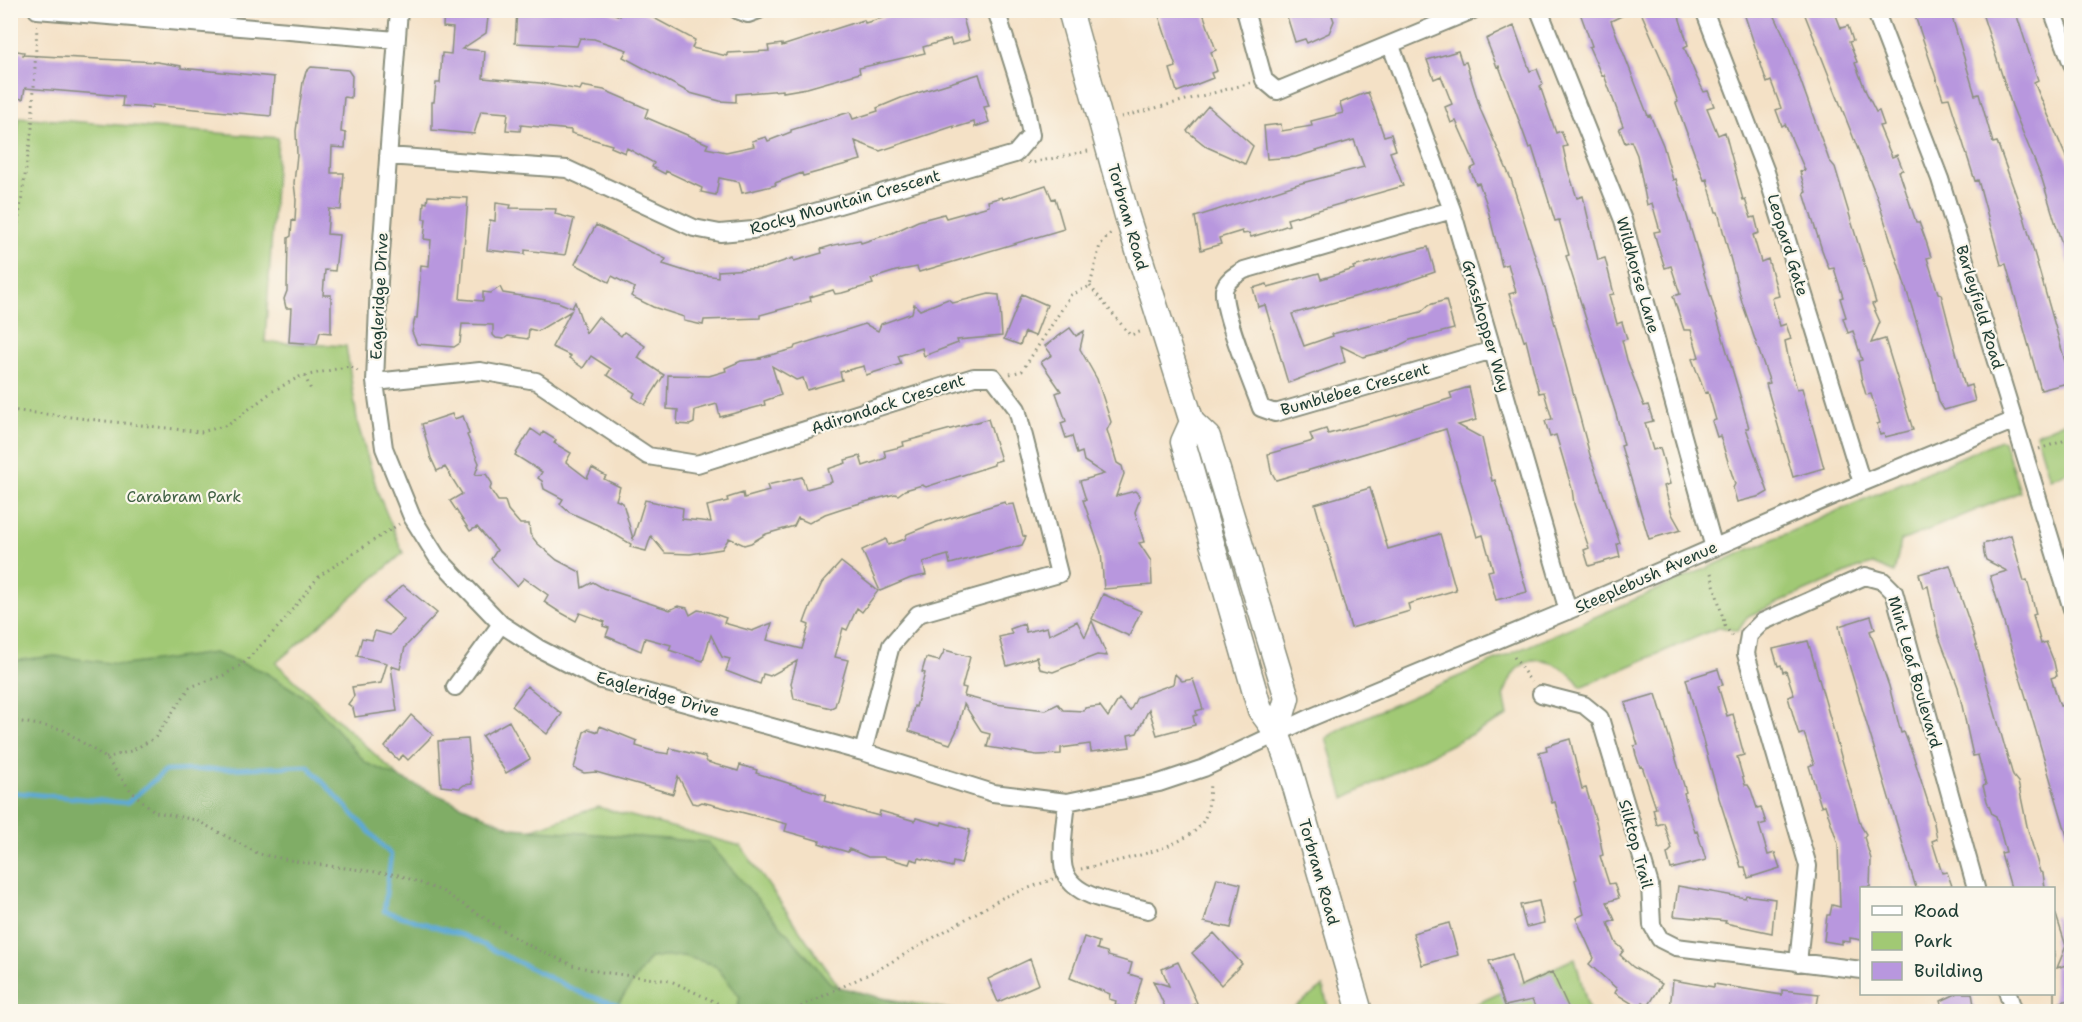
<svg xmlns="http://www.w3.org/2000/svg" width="2082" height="1022" viewBox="0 0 2082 1022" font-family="'Shantell Sans',sans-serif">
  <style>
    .green { fill: #a1c974; stroke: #608354; stroke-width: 1.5 }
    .forest { fill: #80ad66; stroke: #50754d; stroke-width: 1.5 }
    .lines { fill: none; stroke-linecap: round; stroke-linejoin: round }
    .stream { stroke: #5da9d6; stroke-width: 4.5 }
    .building { fill: #b897de }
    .street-casing { stroke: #8a8f7d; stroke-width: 20 }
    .secondary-casing { stroke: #8a8f7d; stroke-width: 27 }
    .path { stroke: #8a8f7d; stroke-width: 3; stroke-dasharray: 1.5 4.5; stroke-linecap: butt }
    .street { stroke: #fff; stroke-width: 16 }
    .secondary { stroke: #fff; stroke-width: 24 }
    .labels { text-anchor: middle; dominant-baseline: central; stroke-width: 4.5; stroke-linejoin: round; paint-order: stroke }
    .street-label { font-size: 16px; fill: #1f3d34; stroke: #fbf7ec }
    .park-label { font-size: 16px; fill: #406044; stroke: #fbf7ec }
  </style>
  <rect width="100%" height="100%" fill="#fbf7ec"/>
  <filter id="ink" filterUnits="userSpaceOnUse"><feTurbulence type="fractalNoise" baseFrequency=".0167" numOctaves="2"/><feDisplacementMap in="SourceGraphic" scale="12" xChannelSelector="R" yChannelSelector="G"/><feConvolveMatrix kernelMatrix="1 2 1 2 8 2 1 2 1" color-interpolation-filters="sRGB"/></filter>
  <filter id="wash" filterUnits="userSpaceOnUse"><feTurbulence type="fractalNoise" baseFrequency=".008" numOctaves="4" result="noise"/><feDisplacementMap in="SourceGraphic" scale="24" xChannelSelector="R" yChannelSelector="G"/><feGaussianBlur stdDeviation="1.35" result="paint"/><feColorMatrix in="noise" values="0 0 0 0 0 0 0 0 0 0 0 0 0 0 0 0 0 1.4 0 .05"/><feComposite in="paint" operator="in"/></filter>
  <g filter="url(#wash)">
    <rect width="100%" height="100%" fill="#f4e1c6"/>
    <!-- green -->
    <path class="green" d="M19 117 278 138 265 342 346 346 358 425 378 493 403 553 276 663 434 809 518 834 598 807 741 846 842 991 958 1011 11 1012 10 181Z
      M2071 419V470L2050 479 2036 434Z
      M2000 440 2004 441 2020 492 1901 541 1894 573 1873 564 1858 568 1748 616 1738 631 1720 627 1581 687C1568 668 1539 649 1517 669 1511 675 1507 687 1504 694L1508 716 1344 798 1326 738 1345 726Z
      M1575 958 1589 1011 1459 1012Z
      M1323 987 1329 1011H1289Z"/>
    <!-- forest -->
    <path class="forest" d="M214 653 263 671 310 700 366 763 512 828 708 842 832 985 931 1011H737L740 997 715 965 683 956 650 958 613 1011H11V661L55 656 125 665Z"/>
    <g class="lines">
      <!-- stream -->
      <path class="stream" d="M10 792 127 803 165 771 308 766 391 855 384 911 465 936 581 993 638 1012"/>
    </g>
    <g id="blocks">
      <!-- building -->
      <path class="building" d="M444 10H489L486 33 462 49 485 51 483 78 540 83 580 90 582 86 604 90 648 109 645 117 708 144 706 148 726 152 754 146 752 141 766 137 768 141 791 132V130L850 112 853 119 878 111 877 108 901 98 979 74 989 106 984 107 989 122 975 127 974 122 954 128V126L880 151 855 141 861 160 803 176 802 173 775 183 776 185 742 193 739 182 719 178 716 195 701 192 702 188 666 171 665 174 652 167 654 163 627 148 625 153 611 147 612 145 571 133V130L521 125 520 131 506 130 508 113 481 111 474 134 432 130V102H434L436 83H440L442 53 451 54 453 28 443 27Z
        M517 10H603L620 16 621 10H639L695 40 692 48 727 56V53L769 51 768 46 782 44V46L857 22 864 20 865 23 893 15 892 10H961L969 40 952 45 950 39 923 47 925 53 859 68 860 73 807 88 783 92V90L736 94V102L720 101 690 93 623 57 627 50 594 39 580 38 577 46 515 43Z
        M1157 10H1202L1216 50 1211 52 1217 71 1211 73 1213 78 1177 92 1170 69 1176 67Z
        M1285 10H1330L1334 21 1329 33 1307 43 1305 39 1295 42Z
        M1579 10H1634L1611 21 1648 116 1650 115 1663 145 1673 180 1676 179 1741 399 1749 428H1746L1768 492 1761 496 1737 502 1733 488 1735 484 1720 436 1717 437 1712 421 1716 420 1708 392 1705 393 1692 359 1699 357 1691 330H1684L1673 296 1680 294 1671 266 1665 268 1657 243 1654 232 1660 231 1652 203 1647 205 1637 155 1631 141 1625 143 1619 128 1623 126 1604 75 1602 76 1589 47 1592 46Z
        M1640 10H1677L1688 45 1684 47 1697 78 1704 92 1708 91 1714 106 1707 108 1718 135 1725 132 1743 200 1745 199 1751 218 1755 217 1759 233 1753 235 1761 262 1768 259 1779 296 1772 298 1780 326 1786 324 1791 339 1785 341 1789 362 1797 389 1802 388 1824 468 1793 477 1766 384 1770 383 1742 302 1718 212H1716L1707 179 1704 180 1676 103 1678 102 1667 72Z
        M1743 10H1772L1786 40 1829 160 1835 167 1876 303 1872 304 1880 322 1871 343 1885 339 1913 430 1885 437 1884 434 1880 435 1877 424 1880 423 1871 394 1866 395 1862 381 1858 361 1862 360 1853 331 1848 333 1843 318 1846 317 1840 298 1843 297 1834 268 1829 269 1822 250 1804 193 1806 192 1800 172 1805 170 1785 124 1782 126 1776 110 1781 108 1771 81 1767 83Z
        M1803 10H1834L1841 28 1848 26 1853 41 1849 42 1857 62 1855 63 1866 92 1876 112 1879 111 1884 125 1879 126 1892 157 1897 155 1903 170 1899 171 1916 222H1919L1926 241 1931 257 1927 258 1938 293 1941 294 1965 387 1971 385 1975 401 1944 410 1939 402 1932 371 1878 200Z
        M1913 10H1950L1975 95 1979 94 1993 143 1997 142 2024 217 2071 382 2041 390 2006 264 2001 265 1978 180 1975 181 1949 98 1943 99Z
        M1981 10H2015L2038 80 2034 82 2072 171V263L2068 264 2042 179 2012 106Z
        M1514 26 1530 71 1537 69 1543 84 1540 86 1556 133 1561 131 1567 146 1563 147 1568 170 1577 198 1583 196 1598 260 1605 258 1614 294 1609 295 1617 324 1622 322 1627 339 1622 340 1627 360 1644 406 1648 405 1653 421 1645 423 1653 450 1660 448 1670 484 1664 486 1672 514 1681 530 1649 539 1621 446 1624 445 1616 414 1566 256 1569 255 1559 220 1555 221 1532 147 1529 148 1499 66 1497 67 1486 39Z
        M10 50 24 52 23 55 157 62 181 66V68L274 77 271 116 152 105V108L122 106 123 96 25 88 23 99 10 97Z
        M1458 51 1462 63 1466 62 1481 111 1511 179 1545 288 1590 455 1620 543 1617 544 1620 557 1589 566 1584 550 1589 548 1574 504 1572 489 1556 435 1550 437 1545 421 1552 419 1544 392 1539 393 1526 340 1524 341 1509 294 1516 292 1508 264 1502 266 1486 202 1479 183 1476 184 1470 169 1476 166 1456 121 1451 123 1445 107 1452 104 1441 76 1434 79 1427 60Z
        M311 67 348 70 352 76 351 98 344 97 341 132 346 133 345 148 332 147 331 173H344L341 210 329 209 327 234 339 235 335 271 325 270 323 295H331V333L320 332 317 344 289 342 291 308H286L284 299 287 291 288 238 291 236 292 220 295 221 296 200 294 183 297 155 296 131 303 82 306 72Z
        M1368 92 1384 136 1391 134 1396 150 1390 152 1403 186 1287 219 1289 225 1268 232 1251 237 1249 233 1243 234 1242 231 1219 238 1221 244 1201 250 1195 217 1298 184 1364 167 1354 140 1296 157 1267 159 1264 126 1281 124 1282 131 1312 126 1311 121 1343 113 1340 103Z
        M1208 106 1253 146 1245 164 1207 147 1187 131Z
        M1046 185 1052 199 1055 198 1064 229 919 272 917 267 896 271 871 279 873 284 842 293 835 294 833 290 810 297 811 301 760 315V318L704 320 703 325 684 321V317L653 307 631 296 635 288 612 276 609 282 575 264 596 225 666 259 663 264 691 273 718 277V271L764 268 793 258 794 261 822 253 821 249 834 245 860 240 861 243 892 233 918 221 944 214 946 218 989 206 988 201 1002 197 1003 199Z
        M428 196 468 198 460 299 483 301V292L491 293 500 287 503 293 558 302 572 308 575 302 586 333 598 317 621 336 624 332 645 346 638 358 664 375 645 405 633 397 635 393 607 375 611 369 591 356 583 368 569 358 571 356 552 347 571 311 538 331 529 329 528 339 508 336 504 339 496 338 493 335V325L462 324 460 343 454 347 417 344 412 332 415 318H417L421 265 429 266 431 240 424 239 426 219H423L424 202 427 203Z
        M496 203 511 205 510 208 556 209 555 214 574 219 565 255 525 250V254L487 250 490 220 495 221Z
        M1428 247 1435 272 1394 286 1292 314 1304 346 1333 336 1332 334 1421 312 1429 305 1446 300 1454 329 1410 340 1390 350 1363 357 1341 346 1345 362 1288 383 1265 305 1258 307 1253 288 1267 284 1268 287 1319 273 1321 279 1354 269 1353 267Z
        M989 294 999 295 1002 336 957 340 958 343 924 356 922 348 898 356 901 364 866 375 864 366 840 372 842 380 807 390 803 378 796 380 772 366 781 395 764 401 765 405 720 417 717 404 695 410 694 423 690 425 677 424 678 410 667 409 668 375 709 376 726 371 725 368 741 361 762 359 759 358 794 349 795 346 865 324 878 331 881 324 912 313 914 304 920 310 948 299 953 303Z
        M1022 294 1047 305 1035 336 1025 332 1020 345 1004 339Z
        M1070 328 1076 336 1084 331 1080 349 1097 379 1111 422 1107 430 1117 463 1122 466 1124 474 1116 496 1135 491 1139 495 1140 499 1135 512 1144 542 1139 543 1151 561 1152 585 1104 589 1101 552 1083 500H1086L1080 481 1104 474 1084 461 1082 452 1077 454 1072 436 1066 438 1061 423 1066 421 1056 393 1061 391 1041 362 1052 355 1045 346Z
        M1469 387 1476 420 1458 425 1482 438 1492 481 1495 480 1527 592 1496 600 1488 571 1493 570 1483 535 1477 537 1446 429 1276 480 1271 471 1268 454 1313 441 1310 434 1326 429 1328 434 1397 415 1452 398 1450 393Z
        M452 414 454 419 463 416 469 434 467 435 479 463 475 475 486 474 492 483 490 489 498 501H505L508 510 520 524H529L530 534 537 543 557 560 580 572 582 588 593 582 603 588 670 610 678 606 687 608 690 615 698 610 709 612 726 618 724 623 752 631 772 623 767 640 802 649 809 625 804 623 808 612 822 583 841 562 878 591 862 612 857 608 847 630 843 628 835 657 848 660 835 706 831 708 794 699 791 683 797 661 770 676 763 674 760 684 726 671 730 659 722 657 711 635 703 661 669 650 671 645 645 638 641 651 606 636 609 628 603 626 605 622 580 613 576 621 558 611 544 602 548 595 524 578 517 586 491 559 497 550 477 527 470 531 450 501 462 494 445 467 437 471 431 458 422 424Z
        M988 419 1001 460 994 462V465L926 487 922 485 905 490 898 495 895 494 846 507 825 514 809 523 798 518 794 526 766 534 751 543 744 545 729 538 722 549 690 554 665 553 651 536 646 551 630 547 631 544 602 527 569 512 560 504 563 499 544 489 542 481 538 478 542 472 515 455 531 429 541 436 543 432 556 440 554 443 571 453 566 462 587 478 592 468 606 476 604 479 620 487 616 500 623 503 633 539 645 500 683 508 682 519 711 522 707 506 728 501 727 498 743 493 744 498 769 491 767 485 802 477 806 489 814 487 832 482 828 469 846 463 845 460 860 456 863 466 886 458 884 451 904 446 903 442Z
        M1370 488 1388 549 1440 534 1456 590 1408 604 1410 611 1351 628 1315 504Z
        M1005 502 1006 505 1014 504 1023 536 1026 537 1022 545 950 564 948 555 923 562 926 575 911 578 880 591 862 550 886 539 888 545 905 539 907 534 937 522Z
        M2011 535 2024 581 2027 580 2031 594 2036 614 2033 615 2041 644 2046 642 2054 662 2057 676 2051 678 2060 706 2064 705 2072 730V838L2068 839 1990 576 2007 571 1986 560 1984 554 1983 544Z
        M1950 565 1970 624 2013 776 2018 782 2027 826 2040 872 2043 873 2045 888H2011L2001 853 2006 852 1996 816 1992 814 1987 801 1983 786 1986 785 1978 755 1973 756 1958 687 1938 634 1928 586 1923 588 1919 574Z
        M403 585 437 613 405 647 400 669 391 666 397 711 355 717 353 708 348 704 354 696 352 687 381 683 387 663 357 656 362 638 372 640 375 631 390 635 404 620 384 602Z
        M1103 594 1141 611 1129 636 1092 619Z
        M1871 616 1875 629 1870 631 1889 686 1901 733 1904 732 1913 755 1933 818 1937 839 1932 841 1942 873 1947 872 1952 886 1942 888H1916L1842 641 1839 626Z
        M1077 621 1085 637 1092 621 1107 656 1097 655 1053 672 1040 669 1037 657 1007 666 999 637 1012 634 1010 629 1024 624 1026 632 1047 627 1049 635Z
        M1808 641 1861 826 1866 834 1864 837 1871 859 1870 887H1862V940L1850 938V942L1842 941V944L1824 941 1827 915H1830L1832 905 1840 907 1838 844 1825 805 1821 806 1809 766 1814 764 1804 733 1799 735 1795 722 1788 697 1794 695 1786 671 1783 672 1781 665 1778 666 1773 649Z
        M945 650 970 657 962 687 966 688 964 696 995 704 1046 710 1058 704 1063 710 1084 711 1085 708 1100 706 1108 717 1119 699 1130 711 1137 697 1173 684 1175 674 1182 681 1193 679 1203 709 1196 711 1197 715 1193 716 1195 725 1157 735 1149 709 1137 733 1128 735 1130 747 1091 752 1090 744 1061 748V754L1037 755 987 747 990 734 982 732 964 704 957 730 950 744 909 731 914 706 916 707 925 673 922 672 926 658 939 661Z
        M1718 669 1723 685 1718 686 1727 716 1733 714 1744 755 1737 757 1745 785H1748L1751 790 1757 808 1761 807 1766 823 1759 825 1768 855 1775 853 1780 868 1748 878 1745 867H1741L1719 798 1686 679Z
        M527 686 562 714 547 734 512 706Z
        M1656 694 1686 792 1684 793 1695 832 1697 831 1706 860 1671 869 1667 854 1672 849 1664 823 1657 825 1653 809 1656 808 1642 766 1640 767 1636 755 1634 746 1638 745 1625 703Z
        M411 715 433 735 408 760 403 755 398 760 385 747Z
        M509 721 530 759 506 773 482 736Z
        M600 726 637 741 636 746 656 752 669 754 670 748 705 757 707 762 738 771 740 765 757 770 756 773 826 795 824 801 879 816 880 811 915 821 916 818 941 825 942 822 970 830 961 864 953 862 952 867 919 858 918 861 911 859 909 864 883 857H868L849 849 848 852 834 848 819 843 820 841 785 831 787 824 702 802 698 804 692 803 678 776 673 794 596 772 584 773 574 768 584 732 589 729 598 732Z
        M468 739 472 784 464 785 460 788 441 786 438 741Z
        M1570 739 1582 789 1586 788 1597 825 1603 855 1600 856 1609 884 1614 883 1619 898 1607 902 1615 920 1608 923 1616 943 1624 950 1620 955 1633 967 1662 984 1649 1005 1643 1002 1639 1008 1615 993 1617 989 1589 964 1594 958 1576 918 1584 914 1575 880 1577 879 1555 802 1552 803 1539 752 1547 750 1546 746Z
        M1217 878 1241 884 1231 928 1204 922Z
        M1678 886 1745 898 1746 895 1775 899 1772 933 1725 923 1726 921 1674 916Z
        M1539 901 1544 923 1526 927 1520 905Z
        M2056 915 2066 946 2057 968 2072 963V999L2054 1004V916Z
        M1449 923 1458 955 1422 965 1413 933Z
        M1214 933 1242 964 1221 985 1192 953Z
        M1084 937 1099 942 1097 949 1107 952 1108 956 1132 963 1129 974 1142 978 1133 1010 1115 1005 1116 1001 1109 999 1110 994 1070 978Z
        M1512 954 1521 986 1552 972 1570 1011H1537L1532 1000 1505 1006 1489 961Z
        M1030 959 1039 984 998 1002 988 979Z
        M1178 962 1197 1003 1189 1007 1188 1011H1167L1153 981 1169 986 1162 969Z
        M1673 980 1714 987V984L1782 995V990L1819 994 1816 1011 1675 1010 1670 1008Z
        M1958 993H1972L1975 1011H1944L1941 1001Z"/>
    </g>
  </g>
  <g filter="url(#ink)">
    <use href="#blocks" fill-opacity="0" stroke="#8a8f7d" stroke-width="1.5"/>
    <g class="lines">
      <defs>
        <path id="street" d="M37 10 396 40
          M399 10 379 281 375 382 384 448 412 517 437 557 501 624 538 648 598 679 863 752 993 793 1067 802 1159 783 1204 768 1312 717 1591 601 1862 483 2015 420
          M737 10 748 14 759 10
          M1245 10 1264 80 1277 91 1473 10
          M1539 10 1623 220 1714 548
          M1704 10 1766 172 1862 483
          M1875 10 1940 179 2072 609
          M2052 10 2072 64
          M1391 46 1452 210 1568 611
          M388 156 567 169 694 228 720 233 753 230 1015 154 1031 135 1024 99 996 10
          M1452 210 1244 270C1236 275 1226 280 1224 290 1222 312 1252 383 1261 408L1275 413 1493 350
          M375 382 480 371 536 381 648 456 697 464 974 377H993L1017 409 1059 574 918 614 891 645 863 752
          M455 687 501 624
          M1541 694 1584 705 1600 718 1650 885 1652 925 1660 939 1676 947 1862 970
          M1067 802C1065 822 1061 843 1063 863 1065 899 1121 903 1148 910
          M1798 963 1808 866 1746 654 1749 635 1762 622 1865 576 1883 581 1894 592 1976 888
          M2008 994 2014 1012"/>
        <path id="secondary" d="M1070 10 1127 216 1192 422 1208 437 1287 698 1277 733
          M1192 422 1183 442 1260 710 1277 733 1289 766 1360 1012"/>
      </defs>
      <!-- street casing -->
      <use href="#street" class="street-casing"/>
      <!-- secondary casing -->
      <use href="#secondary" class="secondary-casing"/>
      <!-- path -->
      <path class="path" d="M1121 117 1251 83
        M1028 162 1031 163 1088 151
        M10 277 32 128 37 26
        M1090 286 1130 335 1143 331
        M1010 374 1022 371 1071 295 1090 286 1100 245 1111 233
        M305 376 311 390
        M10 410 201 432 228 425 273 391 299 377 350 366 361 373
        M2039 449 2072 438
        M1711 573 1725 626 1732 636
        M1514 657 1531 682
        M10 720 62 729 106 758 132 792 155 812 196 820 259 854 300 862 399 875 442 891 522 942 572 965 601 972 671 981 736 1012
        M106 758 131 751 155 738 190 687 224 675 243 664 281 624 319 576 399 524
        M1081 869C1112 862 1178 850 1199 827 1210 815 1209 797 1210 782
        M790 1012 881 968 1002 898 1053 879"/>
      <!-- street -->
      <use href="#street" class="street"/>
      <!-- secondary -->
      <use href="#secondary" class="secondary"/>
    </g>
  </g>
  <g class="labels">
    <!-- street labels -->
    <g class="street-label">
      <text transform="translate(845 202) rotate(-16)">Rocky Mountain Crescent</text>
      <text transform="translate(1128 217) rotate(74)">Torbram Road</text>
      <text transform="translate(1788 245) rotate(73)">Leopard Gate</text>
      <text transform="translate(1638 275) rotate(74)">Wildhorse Lane</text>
      <text transform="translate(379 296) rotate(-87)">Eagleridge Drive</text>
      <text transform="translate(1980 307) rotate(73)">Barleyfield Road</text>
      <text transform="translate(1486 326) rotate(74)">Grasshopper Way</text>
      <text transform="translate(1355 389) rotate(-16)">Bumblebee Crescent</text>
      <text transform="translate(888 404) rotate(-18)">Adirondack Crescent</text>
      <text transform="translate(1646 577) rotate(-24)">Steeplebush Avenue</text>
      <text transform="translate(1915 672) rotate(74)">Mint Leaf Boulevard</text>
      <text transform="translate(658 694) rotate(16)">Eagleridge Drive</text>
      <text transform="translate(1636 844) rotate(75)">Silktop Trail</text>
      <text transform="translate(1319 872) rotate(74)">Torbram Road</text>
    </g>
    <!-- park labels -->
    <g class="park-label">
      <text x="184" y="496">Carabram Park</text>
    </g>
  </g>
  <!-- margin -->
  <rect width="2082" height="1022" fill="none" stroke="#fbf7ec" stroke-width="36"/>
  <!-- legend -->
  <rect x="1860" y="887" width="195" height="108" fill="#fbf7ec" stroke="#a3ada2" stroke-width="1.5"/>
  <rect x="1872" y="906" width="30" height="9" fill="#ffffff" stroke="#a3ada2" stroke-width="1.5"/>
  <text x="1914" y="917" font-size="18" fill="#1f3d34">Road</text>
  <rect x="1872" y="932" width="30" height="18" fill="#a1c974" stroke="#a3ada2" stroke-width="1.5"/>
  <text x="1914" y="947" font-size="18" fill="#1f3d34">Park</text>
  <rect x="1872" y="962" width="30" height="18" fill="#b897de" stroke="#a3ada2" stroke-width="1.5"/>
  <text x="1914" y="977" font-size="18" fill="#1f3d34">Building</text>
</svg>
